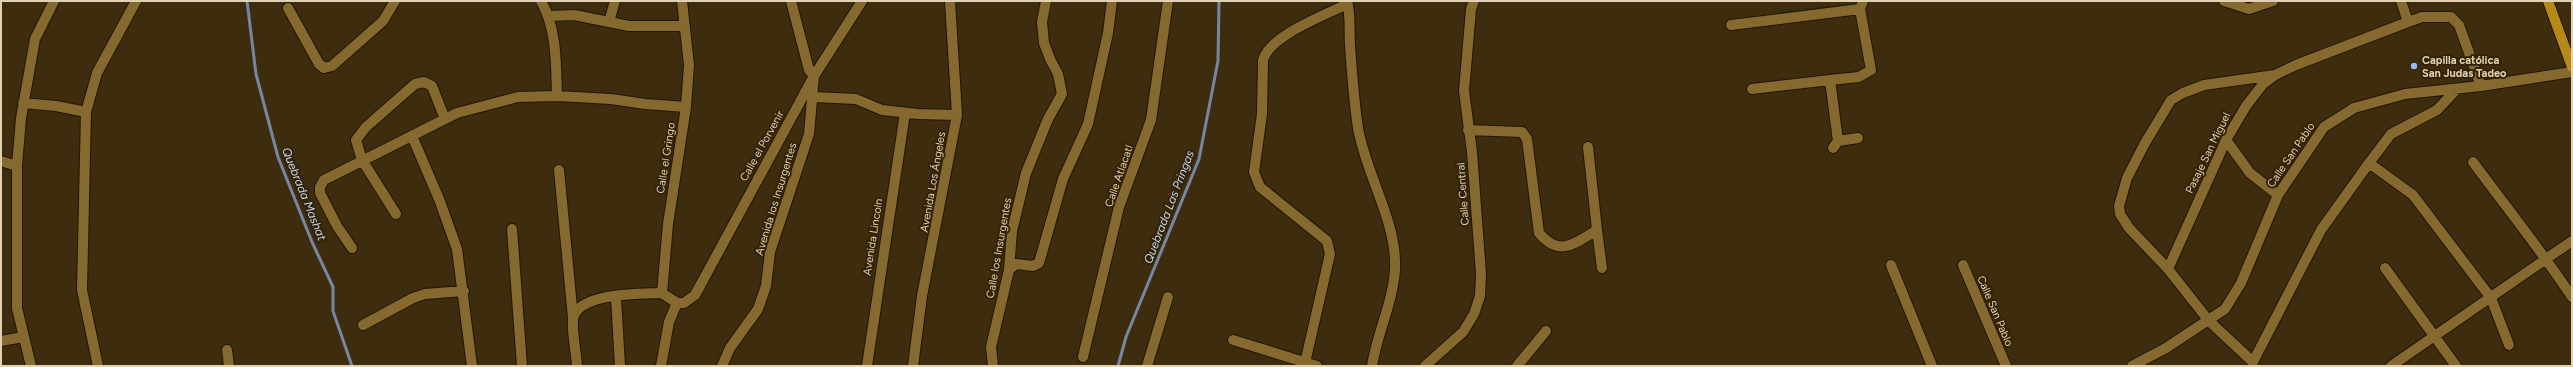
<svg xmlns="http://www.w3.org/2000/svg" width="2573" height="367" viewBox="0 0 2573 367" font-family="Figtree,sans-serif">
  <style>
    .lines { fill: none; stroke-linecap: round; stroke-linejoin: round }
    .stream { stroke: #7786a2; stroke-width: 3 }
    .minor-casing { stroke: #201605; stroke-width: 12 }
    .major-casing { stroke: #201605; stroke-width: 12 }
    .minor { stroke: #86692e; stroke-width: 10 }
    .major { stroke: #b78919; stroke-width: 10 }
    .poi-dot { fill: #91b8fd; stroke: #332304; stroke-width: 1.5 }
    .labels { text-anchor: middle; dominant-baseline: central; stroke-width: 4; stroke-linejoin: round; paint-order: stroke }
    .poi-label { font-size: 11px; font-weight: bold; fill: #e1d1b4; stroke: #332304; text-anchor: start }
    .street-label { font-size: 11px; fill: #e1d1b4; stroke: #332304 }
    .water-label { font-size: 12px; font-style: italic; fill: #c4d6f6; stroke: #332304 }
  </style>
  <rect width="100%" height="100%" fill="#3d2d0e"/>
  <g class="lines">
    <!-- stream -->
    <path class="stream" d="M247 1 256 74 278 157 312 242 333 287V311L352 366
      M1118 366 1126 337 1199 159 1218 61 1219 1"/>
    <defs>
      <path id="minor" d="M541 1C557 29 556 64 557 96
        M682 1 689 65 686 107 668 224 662 293 677 303H684L695 295 814 76 862 1
        M1347 1C1351 15 1349 32 1350 46 1352 73 1354 102 1358 128 1366 175 1397 221 1395 269 1393 303 1377 333 1372 366
        M2224 1 2249 9 2273 1
        M288 8 319 64 324 68 332 66 383 21 395 1
        M549 16 574 15 629 26H685
        M609 22 615 1
        M2408 22 2422 17H2451L2459 25 2481 86
        M1731 25 1860 9
        M2275 75 2204 85 2183 93 2171 100 2145 143 2127 178 2119 206 2120 214 2129 228 2168 269 2209 321 2253 362 2321 230 2369 163 2391 134 2437 110 2457 89
        M1752 89 1830 80
        M813 97 856 99 882 110 918 114 957 115
        M23 103 56 106 86 112
        M1468 130 1522 132 1527 139 1539 233C1560 258 1575 243 1597 230L1588 147
        M412 136 439 199 457 249 472 366
        M2226 140 2250 173 2278 195
        M1838 141 1858 138
        M1833 148 1838 141 1830 80 1859 77 1871 70 1860 9 1863 1
        M1 161 17 166
        M2473 162C2506 207 2541 250 2572 297
        M2369 163 2413 195 2491 298 2509 345
        M559 170 573 318
        M396 214 362 160 356 140 366 127 415 84 424 82 432 86 445 119
        M512 229 522 366
        M1597 230 1602 268
        M352 248 337 226 320 193V187L324 180 457 113 518 97 557 96 611 99 645 104 686 107
        M1891 265 1932 366
        M1963 265 2006 366
        M2385 268 2456 366
        M2168 269 2226 140 2246 106 2263 84 2275 75 2296 65 2408 22 2401 1
        M1009 270 1016 264 1033 266 1039 263 1063 179 1088 124 1108 33 1112 1
        M616 297 620 366
        M363 325 413 298 425 294 464 291
        M1233 340 1317 366
        M1 341 23 337
        M227 350 229 366
        M1083 357 1119 207 1151 120 1168 1
        M1305 363 1330 254 1327 241 1260 187 1254 172 1262 114 1263 60C1270 35 1326 15 1347 4
        M31 366 17 308V166L21 118 35 39 54 1
        M98 366 82 290 86 112 97 73 136 1
        M577 366C576 351 572 334 573 320 576 292 641 294 662 293
        M661 366 669 322 677 303
        M722 366 730 348 758 309 766 286 770 252 809 134 814 76 809 70 791 1
        M867 366 905 113
        M913 366 922 296 957 115 950 1
        M993 366 991 347 1009 270 1012 231 1026 173 1048 119 1062 94 1058 74 1050 59 1044 43 1042 22 1046 1
        M1147 366 1168 297
        M1425 366 1463 332 1474 314 1480 296 1481 274 1472 152 1464 91 1471 9 1474 1
        M1517 366 1546 331
        M2132 366 2166 348 2225 309 2241 283 2278 195 2324 127 2354 108 2405 94 2481 86 2572 72
        M2391 366 2572 241"/>
      <path id="major" d="M2548 1 2572 67"/>
    </defs>
    <!-- minor casing -->
    <use href="#minor" class="minor-casing"/>
    <!-- major casing -->
    <use href="#major" class="major-casing"/>
    <!-- minor -->
    <use href="#minor" class="minor"/>
    <!-- major -->
    <use href="#major" class="major"/>
  </g>
  <!-- markers -->
  <circle class="poi-dot" cx="2414" cy="66" r="4"/>
  <g class="labels">
    <!-- poi labels -->
    <g class="poi-label">
      <text x="2422" y="60">Capilla católica<tspan x="2422" dy="13">San Judas Tadeo</tspan></text>
    </g>
    <!-- street labels -->
    <g class="street-label">
      <text transform="translate(762 146) rotate(-61)">Calle el Porvenir</text>
      <text transform="translate(2208 153) rotate(-64)">Pasaje San Miguel</text>
      <text transform="translate(2291 155) rotate(-56)">Calle San Pablo</text>
      <text transform="translate(666 158) rotate(-81)">Calle el Gringo</text>
      <text transform="translate(1119 176) rotate(-71)">Calle Atlacatl</text>
      <text transform="translate(933 182) rotate(-80)">Avenida Los Ángeles</text>
      <text transform="translate(1463 194) rotate(-94)">Calle Central</text>
      <text transform="translate(776 199) rotate(-73)">Avenida los Insurgentes</text>
      <text transform="translate(873 237) rotate(-81)">Avenida Lincoln</text>
      <text transform="translate(999 248) rotate(-80)">Calle los Insurgentes</text>
      <text transform="translate(1995 311) rotate(67)">Calle San Pablo</text>
    </g>
    <!-- water labels -->
    <g class="water-label">
      <text transform="translate(304 194) rotate(68)">Quebrada Mashat</text>
      <text transform="translate(1169 207) rotate(-69)">Quebrada Las Pringas</text>
    </g>
  </g>
  <!-- border -->
  <rect width="2573" height="367" fill="none" stroke="#e1d1b4" stroke-width="4"/>
</svg>
